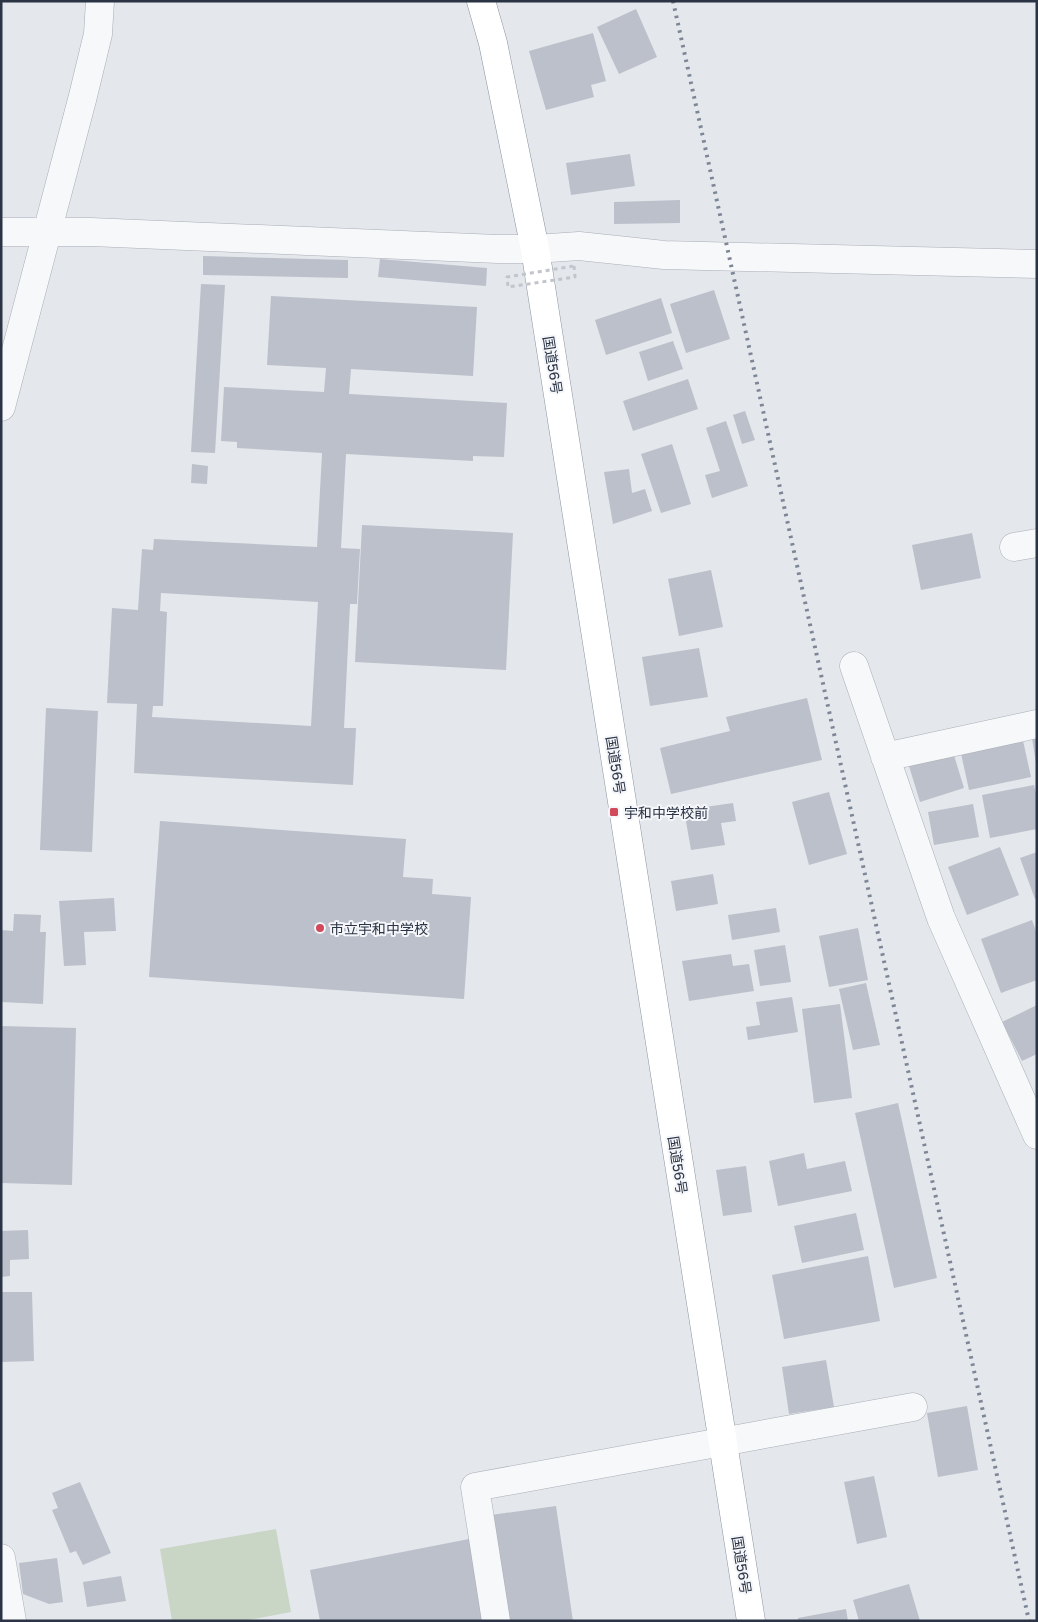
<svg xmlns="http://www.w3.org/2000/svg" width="1038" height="1622" viewBox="0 0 1038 1622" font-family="'Golos Text','Noto Sans JP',sans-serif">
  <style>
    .green { fill: #c9d6c5 }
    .building { fill: #bbc0ca; fill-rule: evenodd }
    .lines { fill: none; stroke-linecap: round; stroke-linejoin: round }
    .minor-casing { stroke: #a9aeb7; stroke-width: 29 }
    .highway-casing { stroke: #8b94a3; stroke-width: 29 }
    .minor { stroke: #f7f8fa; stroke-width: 28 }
    .highway { stroke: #fff; stroke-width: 28 }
    .rail { stroke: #7d8696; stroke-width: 4; stroke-dasharray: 2.5 5; stroke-linecap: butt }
    .path-bridge { stroke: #c2c5cb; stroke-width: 3; stroke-dasharray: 4 4; stroke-linecap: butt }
    .poi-dot { fill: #d1495b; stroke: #f4f6f9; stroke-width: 2 }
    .labels { text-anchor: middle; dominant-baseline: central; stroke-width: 4; stroke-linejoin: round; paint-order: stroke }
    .street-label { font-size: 14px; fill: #2b3445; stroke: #f4f6f9 }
    .poi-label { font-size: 14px; fill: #2b3445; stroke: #f4f6f9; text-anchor: start }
  </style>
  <rect width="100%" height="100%" fill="#e4e7ec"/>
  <!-- green -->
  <path class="green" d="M276 1529 291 1612 243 1621H172L160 1549Z"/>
  <!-- building -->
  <path class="building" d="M636 9 657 57 619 74 597 27Z
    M593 33 606 81 591 85 594 97 546 110 529 51Z
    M630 154 635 186 571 195 566 163Z
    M680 200V223L614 224V202Z
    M203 256 348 260V278L203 275Z
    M380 259 487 268 486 286 378 277Z
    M201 284 225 285 215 453 191 452Z
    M714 290 730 339 686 353 670 304Z
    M271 296 477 307 473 376 351 369 349 394 507 403 504 457 473 456V461L346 454 341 548 360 549 357 604H350L344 728H356L353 785 134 773 137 704 107 703 112 608 138 610 142 549 153 550 154 539 317 547 322 453 237 448V442L221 441 224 387 324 392 326 368 267 365ZM161 593 318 602 311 726 152 717 153 706H163L167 612 160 611Z
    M661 298 672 333 606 355 595 320Z
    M673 341 683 369 648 381 639 352Z
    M688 379 698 409 633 431 623 401Z
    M745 411 755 440 742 444 733 415Z
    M726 421 748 486 712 498 705 475 720 471 706 428Z
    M672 444 691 504 661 513 641 454Z
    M192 464 208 466 207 484 191 483Z
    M629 469 632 493 645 489 652 511 613 524 604 472Z
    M362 525 513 533 506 670 355 662Z
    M972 533 981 578 921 590 912 545Z
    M711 570 723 627 679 636 668 579Z
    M699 648 708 697 650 706 642 657Z
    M807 698 822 760 671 794 660 748 730 731 726 717Z
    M46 708 98 711 92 852 40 850Z
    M1031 732H1037V763H1036Z
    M1022 736 1031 777 969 790 960 749Z
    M953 752 964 788 920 802 909 766Z
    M1034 785 1037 798V829L990 838 982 795Z
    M829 792 847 854 809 865 792 802Z
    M733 803 736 821 721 823 725 845 691 850 684 810Z
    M973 804 979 837 934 845 928 812Z
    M160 821 406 839 403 877 433 879 432 894 471 897 464 999 149 977Z
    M1000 847 1019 895 967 915 948 867Z
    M1037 852V899H1035L1020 858Z
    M713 874 718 904 676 911 671 881Z
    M114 898 116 931 84 932 86 965 64 966 59 901Z
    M776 908 780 932 732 940 728 915Z
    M14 914 41 915 40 932H46L43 1004 1 1002V930L13 931Z
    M1032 920 1037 934V980L1001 993 981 939Z
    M858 928 868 980 829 987 819 936Z
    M785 945 791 982 760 986 754 950Z
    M731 954 733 966 749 964 754 991 689 1001 682 961Z
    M866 983 880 1045 853 1050 839 989Z
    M792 997 798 1032 748 1040 746 1027 760 1025 756 1002Z
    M840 1004 852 1098 814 1103 802 1009Z
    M1037 1005V1054L1022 1061 1002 1022Z
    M1 1026 76 1028 72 1185 1 1183Z
    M898 1103 937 1278 894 1288 855 1113Z
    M804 1153 807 1169 845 1161 852 1191 778 1206 769 1161Z
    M746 1166 752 1212 723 1216 716 1170Z
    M856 1213 864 1250 802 1263 794 1226Z
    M28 1230 29 1259 10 1260V1276L1 1277V1231Z
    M868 1256 880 1321 784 1339 772 1275Z
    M1 1292H32L34 1361 1 1362Z
    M826 1360 834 1407 789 1414 782 1367Z
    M967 1406 978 1470 938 1477 927 1413Z
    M874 1476 887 1537 857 1544 844 1482Z
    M80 1482 111 1553 83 1565 76 1551 70 1553 52 1510 58 1508 52 1493Z
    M556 1506 573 1621H507L491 1515Z
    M469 1539 485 1621H320L310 1570Z
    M57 1558 63 1602 49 1604 23 1594 19 1563Z
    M121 1576 126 1601 87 1607 83 1582Z
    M909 1584 920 1621H859L853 1600Z
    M846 1609 848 1621H798V1618Z"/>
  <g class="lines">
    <defs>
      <path id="minor" d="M1 232H91L498 249H535L579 246 664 255 1037 264
        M1 407 83 96 98 34 100 1
        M1014 547 1037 543
        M854 666 941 918 1037 1135
        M885 757 1037 724
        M1 1558 12 1621
        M496 1621 475 1487 913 1407"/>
      <path id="highway" d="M481 1 493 43 535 249 751 1621"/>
    </defs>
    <!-- minor casing -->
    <use href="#minor" class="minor-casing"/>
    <!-- highway casing -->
    <use href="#highway" class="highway-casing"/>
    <!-- minor -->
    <use href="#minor" class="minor"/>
    <!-- highway -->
    <use href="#highway" class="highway"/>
    <!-- rail -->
    <path class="rail" d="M673 1 1029 1621"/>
    <!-- path-bridge -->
    <path class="path-bridge" d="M574 266 575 277 508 287 507 277Z"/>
  </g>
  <!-- markers -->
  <g class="poi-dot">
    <rect x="609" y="807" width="10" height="10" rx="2.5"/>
    <circle cx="320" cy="928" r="5"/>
  </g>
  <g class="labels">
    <!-- street labels -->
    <g class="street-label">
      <text transform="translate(553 365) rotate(81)">国道56号</text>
      <text transform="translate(616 765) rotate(81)">国道56号</text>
      <text transform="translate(678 1165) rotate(81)">国道56号</text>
      <text transform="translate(742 1565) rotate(81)">国道56号</text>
    </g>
    <!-- poi labels -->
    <g class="poi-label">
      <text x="624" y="812">宇和中学校前</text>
      <text x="330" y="928">市立宇和中学校</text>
    </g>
  </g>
  <!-- border -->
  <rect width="1038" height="1622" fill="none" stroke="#2b3445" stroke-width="5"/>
</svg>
